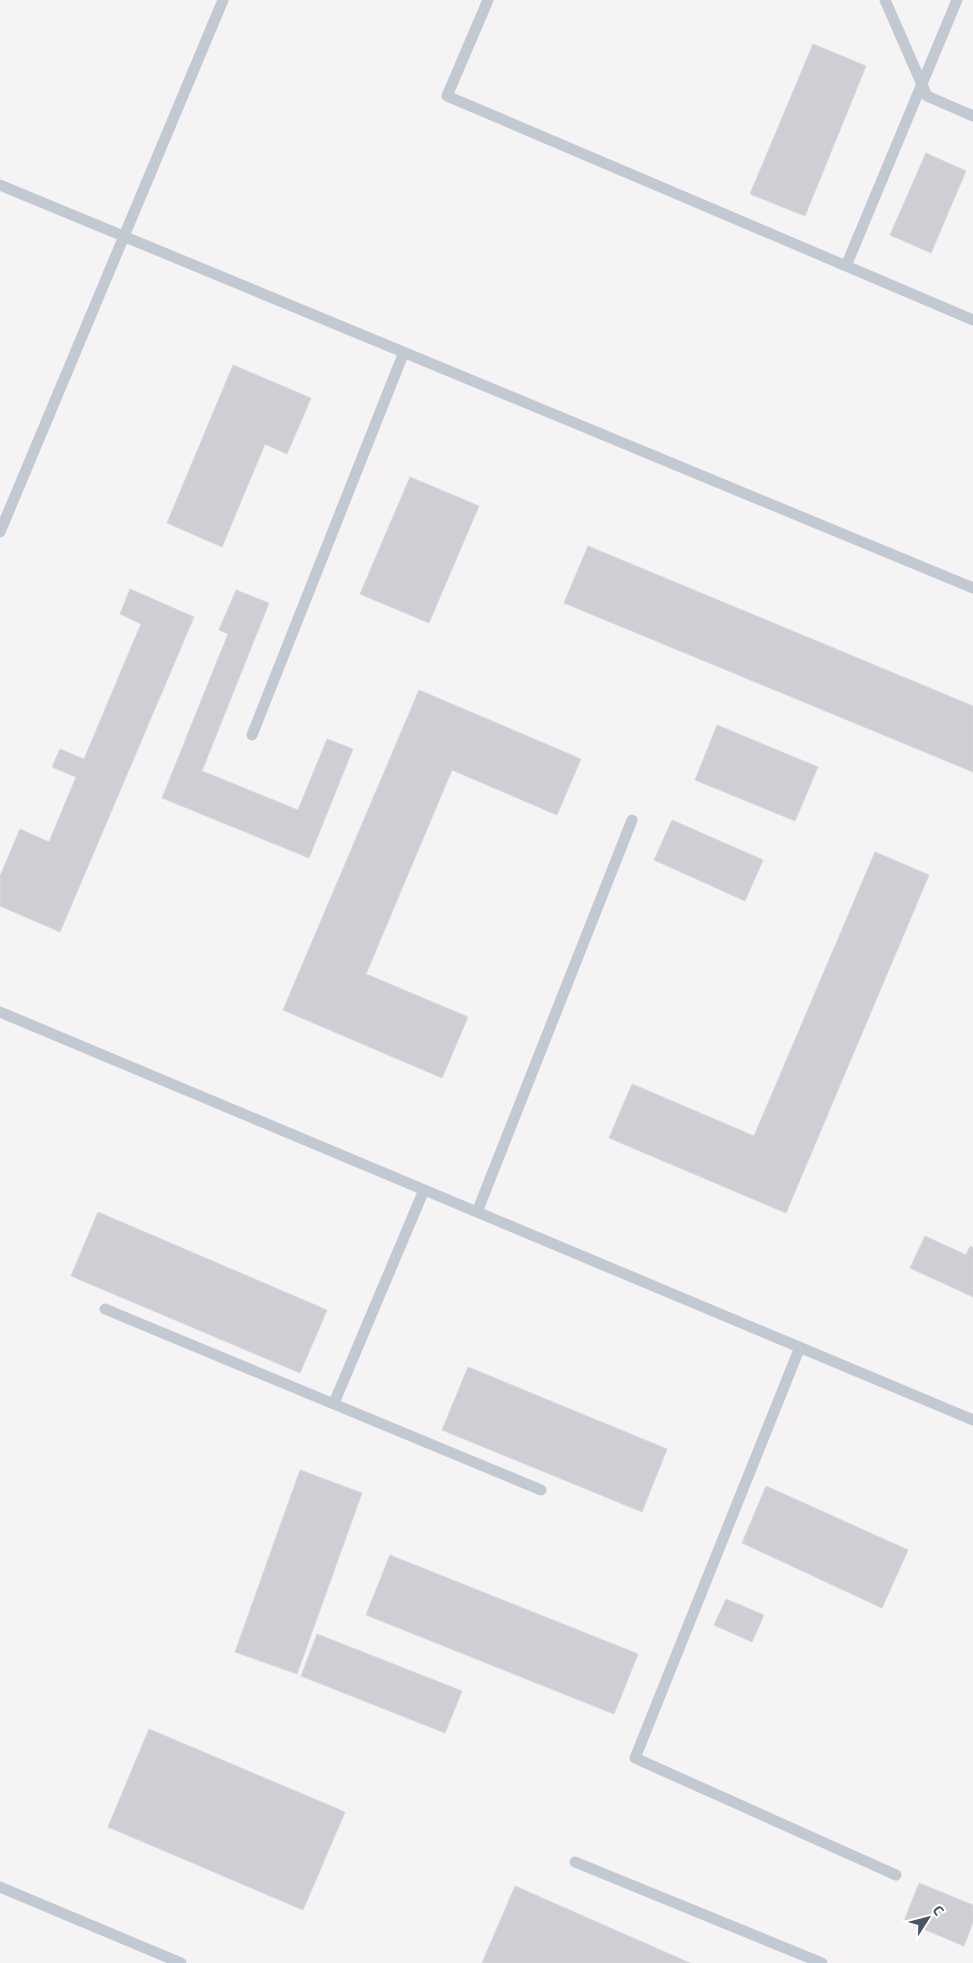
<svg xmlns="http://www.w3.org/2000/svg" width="973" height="1963" viewBox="0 0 973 1963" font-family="'Exo 2',sans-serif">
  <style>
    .building { fill: #cdcfd5; stroke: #d7d9de }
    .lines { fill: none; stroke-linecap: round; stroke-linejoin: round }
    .service { stroke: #c1cad2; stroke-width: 11 }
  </style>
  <rect width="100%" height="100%" fill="#f5f3f3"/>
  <!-- building -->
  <path class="building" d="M813 44 866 66 805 216 750 194Z
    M926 153 966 171 931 253 890 235Z
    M233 365 311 398 287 454 265 444 222 547 167 523Z
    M410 477 479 506 429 623 360 594Z
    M588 546 973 706V772L564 603Z
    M130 589 194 617 60 932 0 906V876L20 829 49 842 76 777 52 767 60 749 84 759 141 624 120 614Z
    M236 590 269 603 202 771 298 810 327 739 353 749 309 858 162 798 228 634 219 630Z
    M419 690 581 759 557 815 452 770 366 974 468 1017 442 1078 283 1010Z
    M717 725 818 767 795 821 695 780Z
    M672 820 763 860 745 901 654 860Z
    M875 852 929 875 786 1213 609 1138 632 1084 754 1136Z
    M98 1212 327 1310 300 1373 71 1276Z
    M925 1236 966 1255 970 1246 973 1248V1297L910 1268Z
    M468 1367 667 1449 642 1512 442 1430Z
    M300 1470 362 1493 297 1674 235 1652Z
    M766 1486 908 1550 882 1608 742 1543Z
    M390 1555 638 1654 614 1714 366 1615Z
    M726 1599 764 1615 752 1642 714 1625Z
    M317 1634 462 1691 445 1733 301 1676Z
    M149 1729 345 1812 303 1910 108 1827Z
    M919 1883 973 1905V1922L964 1946 904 1921Z
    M515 1886 690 1963H482Z"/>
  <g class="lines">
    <!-- service -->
    <path class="service" d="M488 0 447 96 973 320
      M885 0 927 96 973 116
      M0 185 973 588
      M846 266 957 0
      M0 532 223 0
      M252 735 404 352
      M0 1012 973 1420
      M477 1212 632 820
      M105 1309 541 1490
      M800 1347 635 1758 896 1875
      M334 1403 424 1190
      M575 1862 822 1963
      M0 1887 181 1963"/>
  </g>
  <!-- north arrow -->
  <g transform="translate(928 1918) rotate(54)" stroke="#ffffff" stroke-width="4" paint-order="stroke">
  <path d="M0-4L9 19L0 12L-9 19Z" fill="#4a5661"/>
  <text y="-8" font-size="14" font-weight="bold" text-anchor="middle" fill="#4a5661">С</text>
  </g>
</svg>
